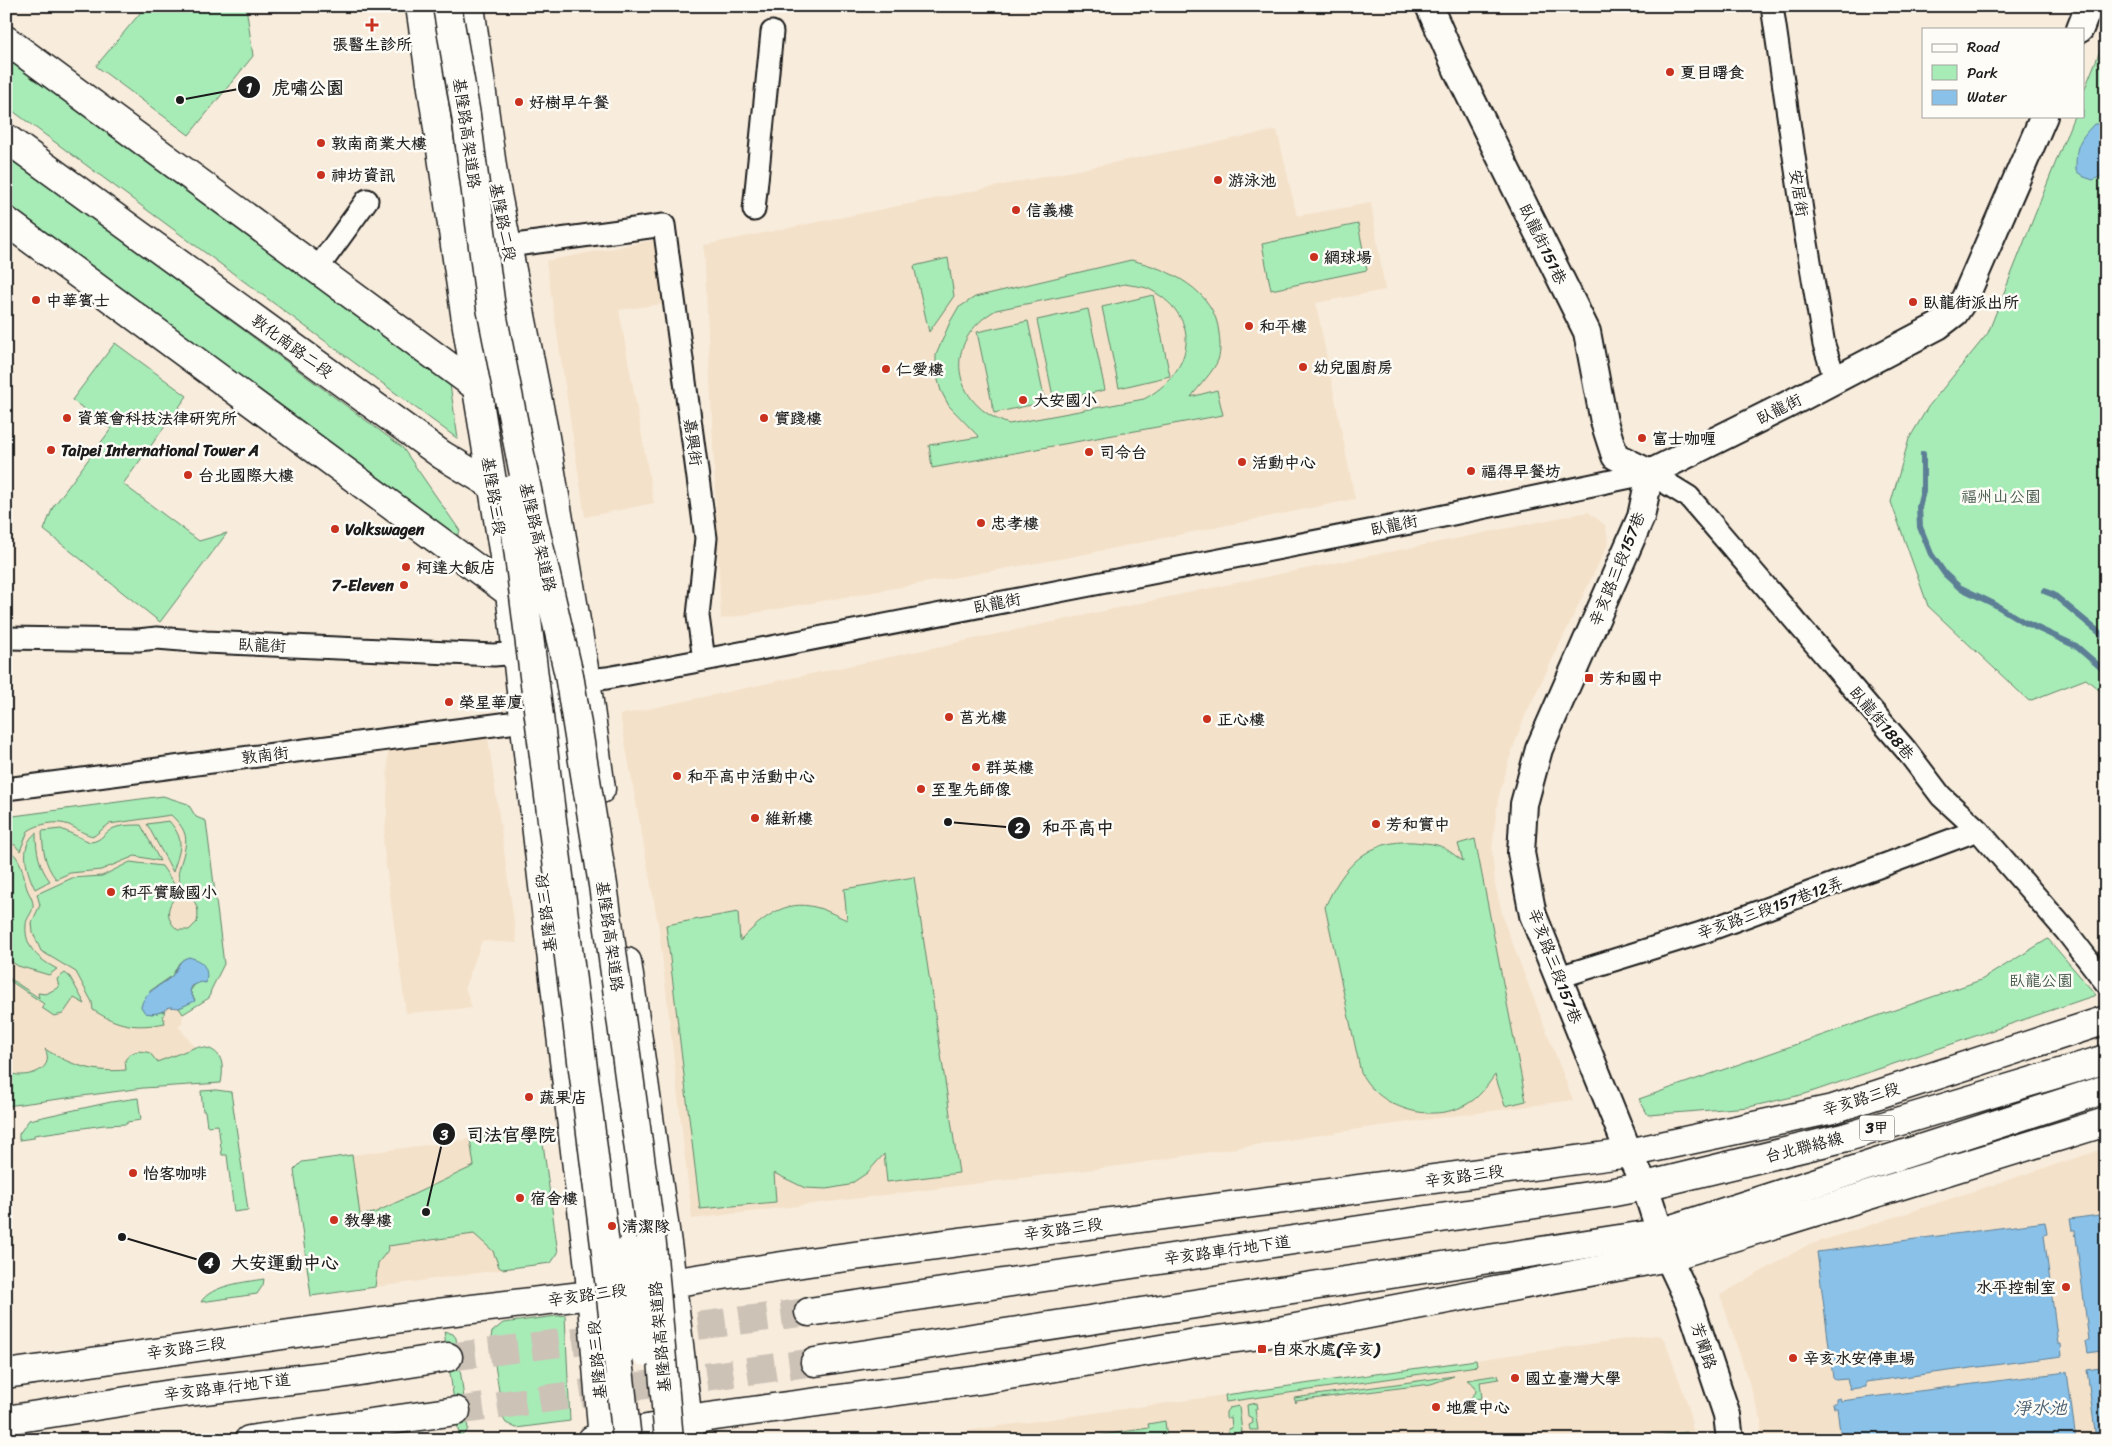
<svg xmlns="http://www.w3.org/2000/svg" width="2112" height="1446" viewBox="0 0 2112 1446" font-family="Sriracha,'LXGW WenKai TC',sans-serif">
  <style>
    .built { fill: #f4e1c9 }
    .green { fill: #a7ecb6; stroke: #628469; fill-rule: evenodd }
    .water { fill: #89c1e8; stroke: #5d7f96 }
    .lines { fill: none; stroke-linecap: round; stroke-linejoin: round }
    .stream { stroke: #5d7f96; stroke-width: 6 }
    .primary-tunnel { stroke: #ccc2b6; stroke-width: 28; stroke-dasharray: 28 14; stroke-linecap: butt }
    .minor-casing { stroke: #1c1c1c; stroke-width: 25 }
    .tertiary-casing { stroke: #1c1c1c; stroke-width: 30 }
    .secondary-casing { stroke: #1c1c1c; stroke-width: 31 }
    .primary-casing { stroke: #1c1c1c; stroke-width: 31 }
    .trunk-casing { stroke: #1c1c1c; stroke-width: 31 }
    .motorway-casing { stroke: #1c1c1c; stroke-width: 31 }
    .minor { stroke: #fdfcf7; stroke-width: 21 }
    .tertiary { stroke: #fdfcf7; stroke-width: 26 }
    .secondary { stroke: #fdfcf7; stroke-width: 28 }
    .primary { stroke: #fdfcf7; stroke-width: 28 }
    .trunk { stroke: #fdfcf7; stroke-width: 28 }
    .motorway { stroke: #fdfcf7; stroke-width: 28 }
    .trunk-bridge-casing { stroke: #1c1c1c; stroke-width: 31; stroke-linecap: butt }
    .trunk-bridge { stroke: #fdfcf7; stroke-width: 28 }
    .poi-dot { fill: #c8321e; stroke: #fdfcf7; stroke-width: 2 }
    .labels { text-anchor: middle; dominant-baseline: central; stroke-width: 5; stroke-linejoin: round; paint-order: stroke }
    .shield { fill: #fdfcf7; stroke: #605f5e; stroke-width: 1 }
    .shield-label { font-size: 15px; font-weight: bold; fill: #1c1c1c }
    .poi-label { font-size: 16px; font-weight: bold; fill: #1c1c1c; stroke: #fdfcf7; text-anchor: start }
    .street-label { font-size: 16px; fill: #1c1c1c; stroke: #fdfcf7 }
    .park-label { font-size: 16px; fill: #465a4a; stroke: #fdfcf7 }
    .water-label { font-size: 18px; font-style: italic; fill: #485e6e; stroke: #fdfcf7 }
    .leader { fill: none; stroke: #1c1c1c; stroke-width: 2 }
    .callout-dot { fill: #1c1c1c; stroke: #fdfcf7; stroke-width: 2 }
    .mark-label { font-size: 15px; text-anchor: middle; font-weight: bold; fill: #fff }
    .callout-label { font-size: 18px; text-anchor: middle; font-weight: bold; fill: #1c1c1c; stroke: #fdfcf7; stroke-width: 5; stroke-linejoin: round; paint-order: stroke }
  </style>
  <rect width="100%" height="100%" fill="#f8ecdc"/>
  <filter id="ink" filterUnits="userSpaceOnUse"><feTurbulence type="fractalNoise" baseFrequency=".02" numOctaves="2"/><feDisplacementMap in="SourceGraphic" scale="10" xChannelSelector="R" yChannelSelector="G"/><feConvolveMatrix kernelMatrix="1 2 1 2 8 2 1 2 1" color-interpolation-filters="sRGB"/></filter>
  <g filter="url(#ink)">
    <!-- built -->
    <path class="built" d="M1277 130 1297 216 1371 203 1385 290 1316 303 1355 499 1070 557 721 619 704 245Z
      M665 238 670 303 619 310 654 503 585 517 546 261Z
      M1588 512 1605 525 1609 542 1524 718 1509 760 1498 799 1492 849 1495 885 1505 924 1573 1100 1365 1128 1126 1165 692 1219 659 929 620 715 1206 589Z
      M488 738 517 943 482 941 465 987 472 1008 406 1013 383 844 387 813 388 751Z
      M163 796 188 804 196 817 206 821 224 964 211 990 209 998 183 1014 182 1023 178 1026 214 1071 207 1080 6 1106V817Z
      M541 1129 558 1253 551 1263 311 1296 294 1170 302 1162Z
      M2106 1148V1440H1761V1419L1720 1295 1806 1246Z
      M1655 1335 1661 1336 1665 1341 1688 1405 1695 1440H922L929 1436Z"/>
    <!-- green -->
    <path class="green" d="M146 6H246L253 56 189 135 96 66Z
      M2106 36V696L2086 679 2029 701 1928 606 1891 502 1909 439 1928 407 1988 333 2074 116H2083V93Z
      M6 55 450 384 458 439 6 106Z
      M6 155 402 447 460 531 457 537 6 204Z
      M1358 224 1367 270 1271 290 1262 244Z
      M948 258 954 296 929 332 914 266Z
      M1131 260C1169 269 1215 290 1219 333 1220 341 1221 352 1218 360 1214 371 1198 387 1191 397L1217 390 1223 415 932 468 929 445 979 437 949 406 941 391 936 373V355L950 322 958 308 975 297ZM1125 284C1133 286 1144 286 1151 290 1205 320 1192 373 1144 399L1009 424C951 405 941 341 996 310Z
      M1153 295 1170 376 1119 388 1102 307Z
      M1088 309 1105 390 1054 401 1037 320Z
      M1028 321 1045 402 994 413 977 332Z
      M115 343 187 396 123 484 199 541 227 533 160 622 44 530 53 507 111 429 72 400Z
      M163 796 188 804 196 817 206 821 224 964 211 990 209 998 183 1014 179 1008 195 1000 190 991 196 983 201 982 196 959H184L179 963 172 976 150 991 151 1014 165 1011 163 1016 165 1023C136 1029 118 1026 93 1010L92 1002 76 972 41 951 33 933 32 922 40 905 37 894 72 878 102 876 130 862 162 866 181 894C166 902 164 919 178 930H189L197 922C202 898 185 898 179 878 177 873 180 868 181 863 188 840 189 832 171 815L109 824 94 836C85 835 78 829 69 825 57 820 38 824 28 831L20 851 15 845 9 843V838L6 837V817Z
      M169 821C186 841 180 849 173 872L147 824Z
      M141 825 160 861 135 856 101 870 70 873 56 879C44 864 43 849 42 831L61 829 90 842C102 842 105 830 117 827 124 825 133 825 141 825Z
      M36 833C36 851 39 867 50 881L35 889C27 873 18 846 36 833Z
      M1475 839 1526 1101 1505 1106 1495 1075C1488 1084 1482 1094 1472 1101 1436 1126 1380 1110 1361 1073L1325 907C1343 867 1367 839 1414 842 1422 843 1430 843 1437 845 1447 848 1455 856 1463 861L1458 844Z
      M6 850C22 854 23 876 27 889 29 894 34 901 33 907 32 914 26 918 26 925 24 948 40 960 57 969L49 975 18 966 6 958Z
      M914 877 959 1173 887 1182 884 1154 867 1173 849 1185 827 1189 805 1188 774 1173 776 1202 700 1209 666 925 738 912 740 941C759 921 781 901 810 906 823 908 835 915 847 920L844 889Z
      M2048 939 2096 995 1805 1094 1749 1107 1648 1115 1639 1099 1981 980Z
      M65 973 70 977 85 1004 74 998 63 1014 54 1016 42 1008 44 1004 6 978V976L39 998 38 993 46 994 59 987 57 979Z
      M196 1047C221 1047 225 1061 221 1083L143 1088 6 1106V1072C22 1080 57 1072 45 1049 71 1066 96 1073 126 1070L125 1060C132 1050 139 1050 150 1053L157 1062Z
      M216 1090 231 1092 248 1210 234 1212 227 1155H222L218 1125 207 1126 205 1111H203L201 1091Z
      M138 1098 141 1120 127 1122V1124L104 1125 34 1135V1138L19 1140V1134L29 1120 111 1102Z
      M541 1129 558 1253 551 1263 502 1269 499 1267 493 1251 474 1234 388 1246 389 1249 378 1263 375 1287 311 1296 294 1170 302 1162 352 1155 360 1215 374 1213 474 1166 470 1139Z
      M264 1279 263 1285 257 1294 201 1302C211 1285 246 1282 264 1279Z
      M9 1297 12 1328 6 1329V1298Z
      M565 1315 570 1421 516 1428 506 1423 503 1418 491 1338 492 1332 503 1323Z
      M444 1331 453 1334 456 1338 468 1429 465 1434 459 1436Z
      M1476 1360 1477 1366 1226 1402 1225 1395Z
      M1498 1375 1499 1379 1480 1382 1482 1398 1469 1400 1476 1392 1475 1386 1467 1380Z
      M1454 1376 1431 1384 1296 1401V1403L1294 1398Z
      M1257 1403 1258 1409H1255L1258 1430H1250L1249 1425 1253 1423 1252 1418 1248 1416 1247 1405Z
      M1239 1406 1242 1432 1229 1434 1228 1429 1232 1428 1231 1417 1226 1418V1412L1229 1408Z
      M1165 1421 1167 1439 1070 1440 1149 1428 1148 1424Z
      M1686 1432 1687 1438 1695 1437V1440H1684L1683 1434 1642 1440H1627Z"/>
    <!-- water -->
    <path class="water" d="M2094 124H2106V174L2093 180 2084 177 2076 171C2076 147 2077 142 2094 124Z
      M189 957C204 961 209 969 206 983L201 982 192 986 190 991 195 1001 179 1008 169 1007C162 1013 153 1015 145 1013L141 1007C144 991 161 986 171 977 179 969 177 960 189 957Z
      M2106 1214V1350L2088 1353 2086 1341 2089 1340 2075 1230H2072L2070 1219Z
      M2045 1222 2047 1234 2044 1235 2058 1344H2061L2062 1356 1866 1382V1387L1850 1389 1847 1379 1835 1380 1833 1378 1817 1252Z
      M2106 1367V1440H2096L2087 1370Z
      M2067 1372 2076 1440H1841L1837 1408H1834L1833 1403H1836V1399L1840 1398 1841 1401Z"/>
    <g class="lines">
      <!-- stream -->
      <path class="stream" d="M1923 454V491L1919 507 1920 527 1931 554 1945 574 1959 587 1994 604 2022 621 2076 646 2106 672
        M2044 591 2054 595 2106 638"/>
      <!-- primary-tunnel -->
      <path class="primary-tunnel" d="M448 1357 809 1312
        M456 1411 815 1362"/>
      <defs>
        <path id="minor" d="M1772 6 1805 231 1824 345 1835 379
          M754 210 772 32
          M508 246 664 225 706 538 698 616 704 660
          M317 269 367 200
          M6 638 138 640 157 638 206 642 494 655 517 653
          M586 680 607 678 704 660 1410 523 1650 473 1689 497 1906 750 1941 796 1978 830 2066 931 2106 983
          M6 789 525 721
          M1559 977 1701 933 1978 830"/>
        <path id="tertiary" d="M1429 6 1457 70 1587 332 1604 422 1615 456 1650 473
          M2080 29 2089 6
          M1650 473 1641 517 1539 749 1524 804 1521 853 1533 915 1629 1153 1645 1186 1668 1257 1690 1304 1727 1415 1730 1440
          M1650 473 1787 405 1938 326 1955 313 1965 298 2044 116"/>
        <path id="secondary" d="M420 6 467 327 510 593 543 886 589 1267 603 1440
          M470 6 493 174 545 437 586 680 601 789
          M6 40 485 393
          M6 138 442 455 502 491
          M6 221 510 593
          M627 962 669 1258 690 1440
          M6 1374 438 1313 591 1295 809 1262 1629 1153 1833 1109 2106 1020
          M592 1440 708 1417 979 1380 1196 1343 1259 1335 1668 1257 2106 1122"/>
        <path id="primary" d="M809 1312 1609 1193 1645 1186
          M815 1362 1659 1233
          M6 1420 178 1393 334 1375 448 1357
          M249 1440 456 1411"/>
        <path id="trunk" d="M537 600 564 761 629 1250"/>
        <path id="motorway" d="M1645 1186 1847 1137 2106 1059
          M1659 1233 2106 1089"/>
      </defs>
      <!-- minor casing -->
      <use href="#minor" class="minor-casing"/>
      <!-- tertiary casing -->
      <use href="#tertiary" class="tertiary-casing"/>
      <!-- secondary casing -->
      <use href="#secondary" class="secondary-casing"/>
      <!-- primary casing -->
      <use href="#primary" class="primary-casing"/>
      <!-- trunk casing -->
      <use href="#trunk" class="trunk-casing"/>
      <!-- motorway casing -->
      <use href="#motorway" class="motorway-casing"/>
      <!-- minor -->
      <use href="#minor" class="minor"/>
      <!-- tertiary -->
      <use href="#tertiary" class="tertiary"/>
      <!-- secondary -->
      <use href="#secondary" class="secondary"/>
      <!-- primary -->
      <use href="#primary" class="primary"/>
      <!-- trunk -->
      <use href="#trunk" class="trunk"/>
      <!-- motorway -->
      <use href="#motorway" class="motorway"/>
      <defs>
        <path id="trunk-bridge" d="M447 6 466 115 491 308 533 520 569 675 603 885 652 1245 669 1440
          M514 489V516L606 1253 627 1440
          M629 1250 644 1352"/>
      </defs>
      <!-- trunk-bridge casing -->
      <use href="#trunk-bridge" class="trunk-bridge-casing"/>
      <!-- trunk-bridge -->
      <use href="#trunk-bridge" class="trunk-bridge"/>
    </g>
  </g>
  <!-- markers -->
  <g class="poi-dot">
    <path d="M369.5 17.5h5v5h5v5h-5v5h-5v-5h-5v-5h5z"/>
    <circle cx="1670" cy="72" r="5"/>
    <circle cx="519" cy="102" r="5"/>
    <circle cx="321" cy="143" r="5"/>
    <circle cx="321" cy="175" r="5"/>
    <circle cx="1218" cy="180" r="5"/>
    <circle cx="1016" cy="210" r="5"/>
    <circle cx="1314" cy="257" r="5"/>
    <circle cx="36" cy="300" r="5"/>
    <circle cx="1913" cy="302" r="5"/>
    <circle cx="1249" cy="326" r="5"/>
    <circle cx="1303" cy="367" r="5"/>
    <circle cx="886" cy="369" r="5"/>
    <circle cx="1023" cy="400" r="5"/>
    <circle cx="67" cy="418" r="5"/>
    <circle cx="764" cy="418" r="5"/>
    <circle cx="1642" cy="438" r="5"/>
    <circle cx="51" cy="450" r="5"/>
    <circle cx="1089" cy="452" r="5"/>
    <circle cx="1242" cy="462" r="5"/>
    <circle cx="1471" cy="471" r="5"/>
    <circle cx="188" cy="475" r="5"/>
    <circle cx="981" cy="523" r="5"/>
    <circle cx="335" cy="529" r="5"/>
    <circle cx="406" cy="567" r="5"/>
    <circle cx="404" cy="585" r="5"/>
    <rect x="1584" y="673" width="10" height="10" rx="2.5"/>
    <circle cx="449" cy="702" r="5"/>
    <circle cx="949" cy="717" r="5"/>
    <circle cx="1207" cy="719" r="5"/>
    <circle cx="976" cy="767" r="5"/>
    <circle cx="677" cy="776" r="5"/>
    <circle cx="921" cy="789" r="5"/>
    <circle cx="755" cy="818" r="5"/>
    <circle cx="1376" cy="824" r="5"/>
    <circle cx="111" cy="892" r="5"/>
    <circle cx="529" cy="1097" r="5"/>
    <circle cx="133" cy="1173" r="5"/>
    <circle cx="520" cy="1198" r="5"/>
    <circle cx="334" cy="1220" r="5"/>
    <circle cx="612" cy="1226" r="5"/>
    <circle cx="2066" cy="1287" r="5"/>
    <rect x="1257" y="1344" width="10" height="10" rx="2.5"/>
    <circle cx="1793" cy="1358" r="5"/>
    <circle cx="1515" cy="1378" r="5"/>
    <circle cx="1436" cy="1407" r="5"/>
  </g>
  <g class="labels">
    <!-- shield labels -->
    <rect class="shield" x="1859.5" y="1115.5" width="35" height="25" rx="4"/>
    <g class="shield-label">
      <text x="1877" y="1128">3甲</text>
    </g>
    <!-- poi labels -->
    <g class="poi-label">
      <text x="372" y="44" text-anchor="middle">張醫生診所</text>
      <text x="1680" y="72">夏目曙食</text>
      <text x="529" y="102">好樹早午餐</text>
      <text x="331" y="143">敦南商業大樓</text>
      <text x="331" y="175">神坊資訊</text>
      <text x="1228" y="180">游泳池</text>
      <text x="1026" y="210">信義樓</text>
      <text x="1324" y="257">網球場</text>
      <text x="46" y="300">中華賓士</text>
      <text x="1923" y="302">臥龍街派出所</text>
      <text x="1259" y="326">和平樓</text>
      <text x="1313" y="367">幼兒園廚房</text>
      <text x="896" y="369">仁愛樓</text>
      <text x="1033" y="400">大安國小</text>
      <text x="77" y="418">資策會科技法律研究所</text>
      <text x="774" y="418">實踐樓</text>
      <text x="1652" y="438">富士咖喱</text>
      <text x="61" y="450">Taipei International Tower A</text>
      <text x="1099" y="452">司令台</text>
      <text x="1252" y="462">活動中心</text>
      <text x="1481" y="471">福得早餐坊</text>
      <text x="198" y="475">台北國際大樓</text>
      <text x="991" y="523">忠孝樓</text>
      <text x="345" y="529">Volkswagen</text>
      <text x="416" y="567">柯達大飯店</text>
      <text x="394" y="585" text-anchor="end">7-Eleven</text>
      <text x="1599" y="678">芳和國中</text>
      <text x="459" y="702">榮星華廈</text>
      <text x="959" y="717">莒光樓</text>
      <text x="1217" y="719">正心樓</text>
      <text x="986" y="767">群英樓</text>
      <text x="687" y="776">和平高中活動中心</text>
      <text x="931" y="789">至聖先師像</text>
      <text x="765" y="818">維新樓</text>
      <text x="1386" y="824">芳和實中</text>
      <text x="121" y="892">和平實驗國小</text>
      <text x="539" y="1097">蔬果店</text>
      <text x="143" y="1173">怡客咖啡</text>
      <text x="530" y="1198">宿舍樓</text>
      <text x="344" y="1220">教學樓</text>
      <text x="622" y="1226">清潔隊</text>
      <text x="2056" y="1287" text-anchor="end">水平控制室</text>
      <text x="1272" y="1349">自來水處(辛亥)</text>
      <text x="1803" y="1358">辛亥水安停車場</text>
      <text x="1525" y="1378">國立臺灣大學</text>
      <text x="1446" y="1407">地震中心</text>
    </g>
    <!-- street labels -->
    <g class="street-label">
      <text transform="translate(467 133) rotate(82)">基隆路高架道路</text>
      <text transform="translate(1799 193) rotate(81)">安居街</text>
      <text transform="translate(503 222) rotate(79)">基隆路二段</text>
      <text transform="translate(1543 244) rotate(64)">臥龍街151巷</text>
      <text transform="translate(292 346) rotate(36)">敦化南路二段</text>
      <text transform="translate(1779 409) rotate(-27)">臥龍街</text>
      <text transform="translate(693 442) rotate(82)">嘉興街</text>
      <text transform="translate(494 496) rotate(81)">基隆路三段</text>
      <text transform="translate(1394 525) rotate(-12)">臥龍街</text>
      <text transform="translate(538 537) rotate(77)">基隆路高架道路</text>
      <text transform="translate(1617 569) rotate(-68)">辛亥路三段157巷</text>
      <text transform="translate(997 603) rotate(-11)">臥龍街</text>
      <text transform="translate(262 645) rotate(2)">臥龍街</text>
      <text transform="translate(1882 723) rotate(50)">臥龍街188巷</text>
      <text transform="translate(265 755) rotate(-7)">敦南街</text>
      <text transform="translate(1770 908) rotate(-20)">辛亥路三段157巷12弄</text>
      <text transform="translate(546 913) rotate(-97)">基隆路三段</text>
      <text transform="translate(610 936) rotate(82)">基隆路高架道路</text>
      <text transform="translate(1555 966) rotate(69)">辛亥路三段157巷</text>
      <text transform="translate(1861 1099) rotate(-17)">辛亥路三段</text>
      <text transform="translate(1804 1147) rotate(-14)">台北聯絡線</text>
      <text transform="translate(1464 1176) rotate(-8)">辛亥路三段</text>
      <text transform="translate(1063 1229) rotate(-8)">辛亥路三段</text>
      <text transform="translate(1227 1250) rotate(-8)">辛亥路車行地下道</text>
      <text transform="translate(587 1295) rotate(-8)">辛亥路三段</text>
      <text transform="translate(660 1337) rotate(-95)">基隆路高架道路</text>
      <text transform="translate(1704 1346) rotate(72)">芳蘭路</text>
      <text transform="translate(186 1348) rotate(-8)">辛亥路三段</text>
      <text transform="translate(597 1360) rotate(-95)">基隆路三段</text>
      <text transform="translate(227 1387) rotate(-7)">辛亥路車行地下道</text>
    </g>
    <!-- park labels -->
    <g class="park-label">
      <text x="2001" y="496">福州山公園</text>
      <text x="2041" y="980">臥龍公園</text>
    </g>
    <!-- water labels -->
    <g class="water-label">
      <text x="2040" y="1408">淨水池</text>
    </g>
  </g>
  <!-- callouts -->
  <path class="leader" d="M180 100L249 87M948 822L1019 828M426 1212L444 1134M122 1237L209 1263"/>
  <g class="callout-dot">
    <circle cx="180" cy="100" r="5"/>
    <circle cx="948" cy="822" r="5"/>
    <circle cx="426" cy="1212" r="5"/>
    <circle cx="122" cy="1237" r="5"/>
    <circle cx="249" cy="87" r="12"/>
    <circle cx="1019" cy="828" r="12"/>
    <circle cx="444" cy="1134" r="12"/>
    <circle cx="209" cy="1263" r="12"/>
  </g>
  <g class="mark-label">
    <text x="249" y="93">1</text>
    <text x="1019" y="833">2</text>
    <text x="444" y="1140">3</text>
    <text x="209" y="1268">4</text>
  </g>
  <g class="callout-label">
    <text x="308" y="94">虎嘯公園</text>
    <text x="1078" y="834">和平高中</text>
    <text x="511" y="1141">司法官學院</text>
    <text x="285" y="1269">大安運動中心</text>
  </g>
  <!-- margin -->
  <rect width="2112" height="1446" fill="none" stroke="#fdfcf7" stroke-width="25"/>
  <rect x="12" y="12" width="2087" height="1421" fill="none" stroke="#1c1c1c" stroke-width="2" filter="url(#ink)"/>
  <!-- legend -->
  <rect x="1922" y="28" width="162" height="90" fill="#fdfcf7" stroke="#a3a29f"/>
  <rect x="1932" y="44" width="25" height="8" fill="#fdfcf7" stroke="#a3a29f"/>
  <text x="1967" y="52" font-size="15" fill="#1c1c1c">Road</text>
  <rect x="1932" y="65" width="25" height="15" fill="#a7ecb6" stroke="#a3a29f"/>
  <text x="1967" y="78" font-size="15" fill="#1c1c1c">Park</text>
  <rect x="1932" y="90" width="25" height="15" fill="#89c1e8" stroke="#a3a29f"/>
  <text x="1967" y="102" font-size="15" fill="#1c1c1c">Water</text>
</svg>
